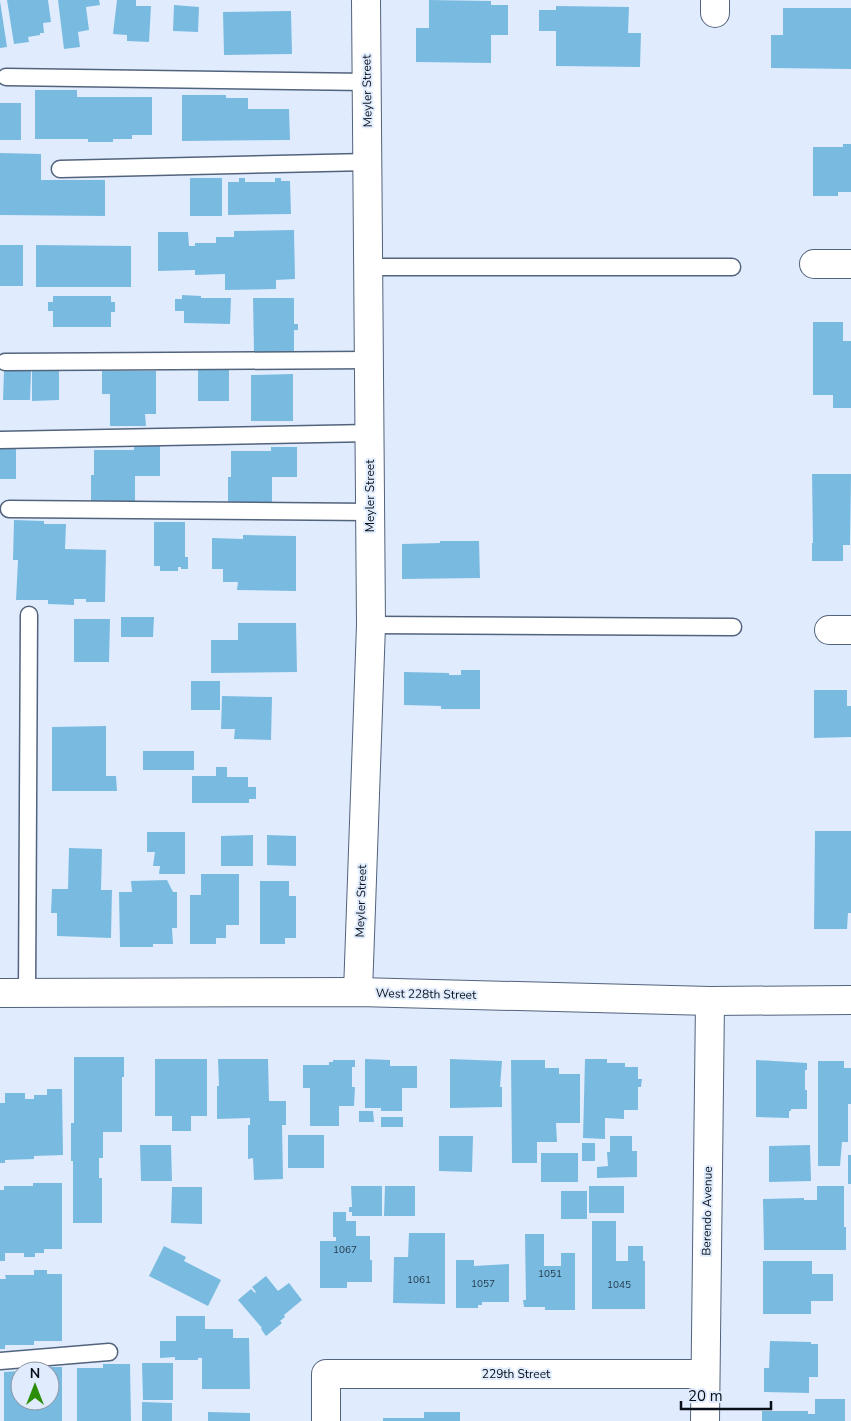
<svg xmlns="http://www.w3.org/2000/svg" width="851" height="1421" viewBox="0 0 851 1421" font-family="'Nunito Sans',sans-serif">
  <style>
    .building { fill: #79bbe0 }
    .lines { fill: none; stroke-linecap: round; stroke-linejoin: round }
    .lane-casing { stroke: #52637c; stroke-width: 19 }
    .street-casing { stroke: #52637c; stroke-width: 30 }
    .secondary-casing { stroke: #52637c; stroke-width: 30 }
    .lane { stroke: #fff; stroke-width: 16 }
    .street { stroke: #fff; stroke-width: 28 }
    .secondary { stroke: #fff; stroke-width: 28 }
    .labels { text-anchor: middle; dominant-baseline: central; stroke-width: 4; stroke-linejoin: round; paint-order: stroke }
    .number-label { font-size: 10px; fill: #243a4a }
    .street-label { font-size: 12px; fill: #080f18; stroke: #e0ecfe }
  </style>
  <rect width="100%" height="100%" fill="#e0ecfe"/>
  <!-- building -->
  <path class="building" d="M7 0H48L51 22 43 23 44 33H40V35L28 37 29 42 14 44Z
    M58 0H99L100 5 86 7 89 30 78 32 80 47 64 49Z
    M117 0H136V6H151L149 42 127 41V35L113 34Z
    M429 0 491 1V5H508V35H491V63L416 62V28H429Z
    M0 1 7 47 0 48Z
    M174 5 199 7 198 32 173 31Z
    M556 6 629 7 628 33H641L640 67 556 66V31H539V10H556Z
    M783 8H851V69L771 68V35H783Z
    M291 11 292 54 224 55 223 12Z
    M35 90H77V97H152V135H132V139H113V142H88V139H35Z
    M182 95H226V98H248V109H289L290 140 182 141Z
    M0 103H21V140H0Z
    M843 144H851V192H838V196H813V147H843Z
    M0 153 41 154V180H105V216L0 215Z
    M190 178H222V216H190Z
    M239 178H245V182H275V178H281V181H290L291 214 228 215V182H239Z
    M294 230 295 279 276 280V289L225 290V274L195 275V270L158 271V232H188L189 246H195V243H216V237H234V231Z
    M0 245H23V286H0Z
    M36 245 131 246V287H36Z
    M182 295 201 296V298H231L230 324 184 323V311H175V299H182Z
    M53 296H111V302H115V312H111V327H53V311H48V302H53Z
    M253 298H294V324H298V330H294V352H254Z
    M813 322H843V341H851V408H833V395H813Z
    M198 369 229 370V401H198Z
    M32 370H59V400L32 401Z
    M4 371H31L30 400H3Z
    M102 371H156V414H145L146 426H110V394H102Z
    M293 374V421H251V375Z
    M134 446H160V476H135V503H91V475H94V450H134Z
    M271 447H297V477H272V504H228V477H231V451H271Z
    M0 448H16V479H0Z
    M812 474H851L850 545H843V561H812V543H813Z
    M14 520 44 521V524H66L65 549 106 550 105 602H86V599H74V605L48 604V600H16L18 560H13Z
    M154 522H185V557H188V569H181V567H178V571H160V566H154Z
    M243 535 296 536V591L237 590 238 582H223V569H212V538L243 539Z
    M440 541H479L480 578 402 579V544L440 543Z
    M121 617H154L153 637H121Z
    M74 619H110L109 662H74Z
    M238 623H296L297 672 211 673V640H238Z
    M461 670H480V709H441V706L404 705V672L449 673V675H461Z
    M191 681H220V710H191Z
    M814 690H847V706H851V737L814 738Z
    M222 696 272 697 271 740 234 739 235 729H221Z
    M106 726V776H116L117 791H52V727Z
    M143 751H194V770H143Z
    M216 767H227V777H248V787H256V799H249V803H192V776H216Z
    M815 831H851V913H848L847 929H814Z
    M147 832H185V874H159L160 866H153L155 852H147Z
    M253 835V866H221V836Z
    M267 835 296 836V866L267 865Z
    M69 848 102 849 101 890H112L111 938 57 936V913H51L52 889H68Z
    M201 874H239V925H226V938H216V944H190V895H201Z
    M167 880 173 892H177V928H172L173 944H153V947H120L119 892H132L131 881Z
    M260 881H289V896H296V938H285V944H260Z
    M74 1057H124V1077H122V1132H103V1158H99V1178H102V1223H73V1161H71V1123H74Z
    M155 1059H207V1116H191V1131H172V1116H155Z
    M218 1059H268L269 1101H286V1125H282L283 1179 254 1180 253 1158 248 1159V1125H250V1118L217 1119V1086H219Z
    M365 1059 390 1060V1066H417V1088H402V1111H381V1108H365Z
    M450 1059 502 1061 500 1087H502V1107L450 1108Z
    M585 1059H607V1063H625V1067H638V1079H642L641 1087H638V1110H624V1119L605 1118V1139L583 1138Z
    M333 1060H355V1067H352V1087H355L354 1106H339V1126H310V1088H303V1065H329V1062H333Z
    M511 1060H545V1068H559V1074H580V1123H556L557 1142H537V1163H512Z
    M756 1060 807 1063V1070H805V1090H807V1109H791V1111H789V1118L756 1117Z
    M818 1061H844V1068H851V1104H848V1142H842L840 1166H818Z
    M47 1089H62L63 1155 34 1156V1159L5 1160V1163H0V1103H5V1093H25V1099H34V1095H47Z
    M359 1111H373L374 1122H359Z
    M381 1117H403V1127H381Z
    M288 1135H324V1168H288Z
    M439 1136H473L472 1172 439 1171Z
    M610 1136H632V1151H637V1177L597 1178V1167L608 1166 607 1152H610Z
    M582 1143H595V1161H582Z
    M140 1145H171L172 1181H141Z
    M810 1145 811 1181 769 1182V1146Z
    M541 1153H578V1182H541Z
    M848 1155H851V1184H848Z
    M33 1183H62V1249H44V1253H35V1257H24V1253H5V1261H0V1190H4V1186H33Z
    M351 1186H382V1216H352V1212H349V1207H352Z
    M385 1186H415V1216H384Z
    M589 1186H624V1213H589Z
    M817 1186H844V1227H846V1250H764L763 1199 804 1198V1200H817Z
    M172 1187H202V1224L171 1223Z
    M561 1191H587V1219H561Z
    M333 1212H346V1221H356V1236H370V1260H372V1282H347V1288H320V1241H336V1237H333Z
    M592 1221H616V1261H628V1246H643V1261H645V1309H592Z
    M409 1233H445V1304L393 1303 394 1257H408Z
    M525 1234H544V1266H561V1253H575V1310H545V1307H524L523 1300H526Z
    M164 1246 186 1257 184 1261 221 1280 208 1306 149 1276Z
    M456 1260H474V1266L509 1264V1302H482V1305H478V1308H456Z
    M763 1261H812V1274H833V1301H811V1314H763Z
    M34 1270H47V1274H62V1341H34V1345H5V1349H0V1279H6L5 1275H34Z
    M266 1276 278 1291 289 1283 302 1300 284 1315 285 1317 280 1321 282 1323 266 1336 261 1329 262 1328 238 1300 251 1289 255 1293 256 1292 252 1287Z
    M176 1316H205V1329H233V1338H249L250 1389H202V1358H198V1360H175V1357L160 1358V1341H176Z
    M770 1341 811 1342V1344H818V1377H809V1393L764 1392V1368H769Z
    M142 1363H173V1400H143Z
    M103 1364H130L131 1421H77V1368H103Z
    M33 1367H62V1421H4V1372L20 1371V1401H50V1371H33Z
    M815 1399H845V1421H762V1411H808V1414H815Z
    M142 1402 172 1403V1421H142Z
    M208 1412 250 1413V1421H208Z
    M424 1412H460V1421H383V1418H424Z"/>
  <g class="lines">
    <defs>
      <path id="lane" d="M6 77 367 82
        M60 169 368 162
        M368 267H732
        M5 362 369 360
        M0 440 370 433
        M9 509 370 512
        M371 625 733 627
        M27 993 29 615
        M0 1361 109 1352"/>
      <path id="street" d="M715 0V13
        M814 264H851
        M829 630H851
        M358 992 371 625 366 0
        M326 1421V1374H705
        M705 1421 710 1001"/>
      <path id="secondary" d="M0 993 358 992 710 1001 851 1000"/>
    </defs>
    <!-- lane casing -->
    <use href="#lane" class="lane-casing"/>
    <!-- street casing -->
    <use href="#street" class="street-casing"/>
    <!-- secondary casing -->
    <use href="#secondary" class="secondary-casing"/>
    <!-- lane -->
    <use href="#lane" class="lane"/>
    <!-- street -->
    <use href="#street" class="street"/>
    <!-- secondary -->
    <use href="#secondary" class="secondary"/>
  </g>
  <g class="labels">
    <!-- number labels -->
    <g class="number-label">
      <text x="345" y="1250">1067</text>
      <text x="550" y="1274">1051</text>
      <text x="419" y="1280">1061</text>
      <text x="483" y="1284">1057</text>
      <text x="619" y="1285">1045</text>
    </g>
    <!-- street labels -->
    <g class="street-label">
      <text transform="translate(367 91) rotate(-91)">Meyler Street</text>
      <text transform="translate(370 496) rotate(-90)">Meyler Street</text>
      <text transform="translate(361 901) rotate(-88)">Meyler Street</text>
      <text transform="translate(426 994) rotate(1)">West 228th Street</text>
      <text transform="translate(707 1211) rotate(-89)">Berendo Avenue</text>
      <text x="516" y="1374">229th Street</text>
    </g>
  </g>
  <!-- north arrow -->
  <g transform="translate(35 1386)"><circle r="24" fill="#e0ecfe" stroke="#8a94a2"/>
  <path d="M0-4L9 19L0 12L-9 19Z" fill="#2c8e08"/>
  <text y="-8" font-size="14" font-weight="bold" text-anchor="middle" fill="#080f18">N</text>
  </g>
  <!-- scale -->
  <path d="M681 1401v8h90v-8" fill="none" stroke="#080f18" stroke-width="2.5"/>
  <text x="688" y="1401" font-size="15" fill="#080f18" stroke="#e0ecfe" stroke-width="4" paint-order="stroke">20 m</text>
</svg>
